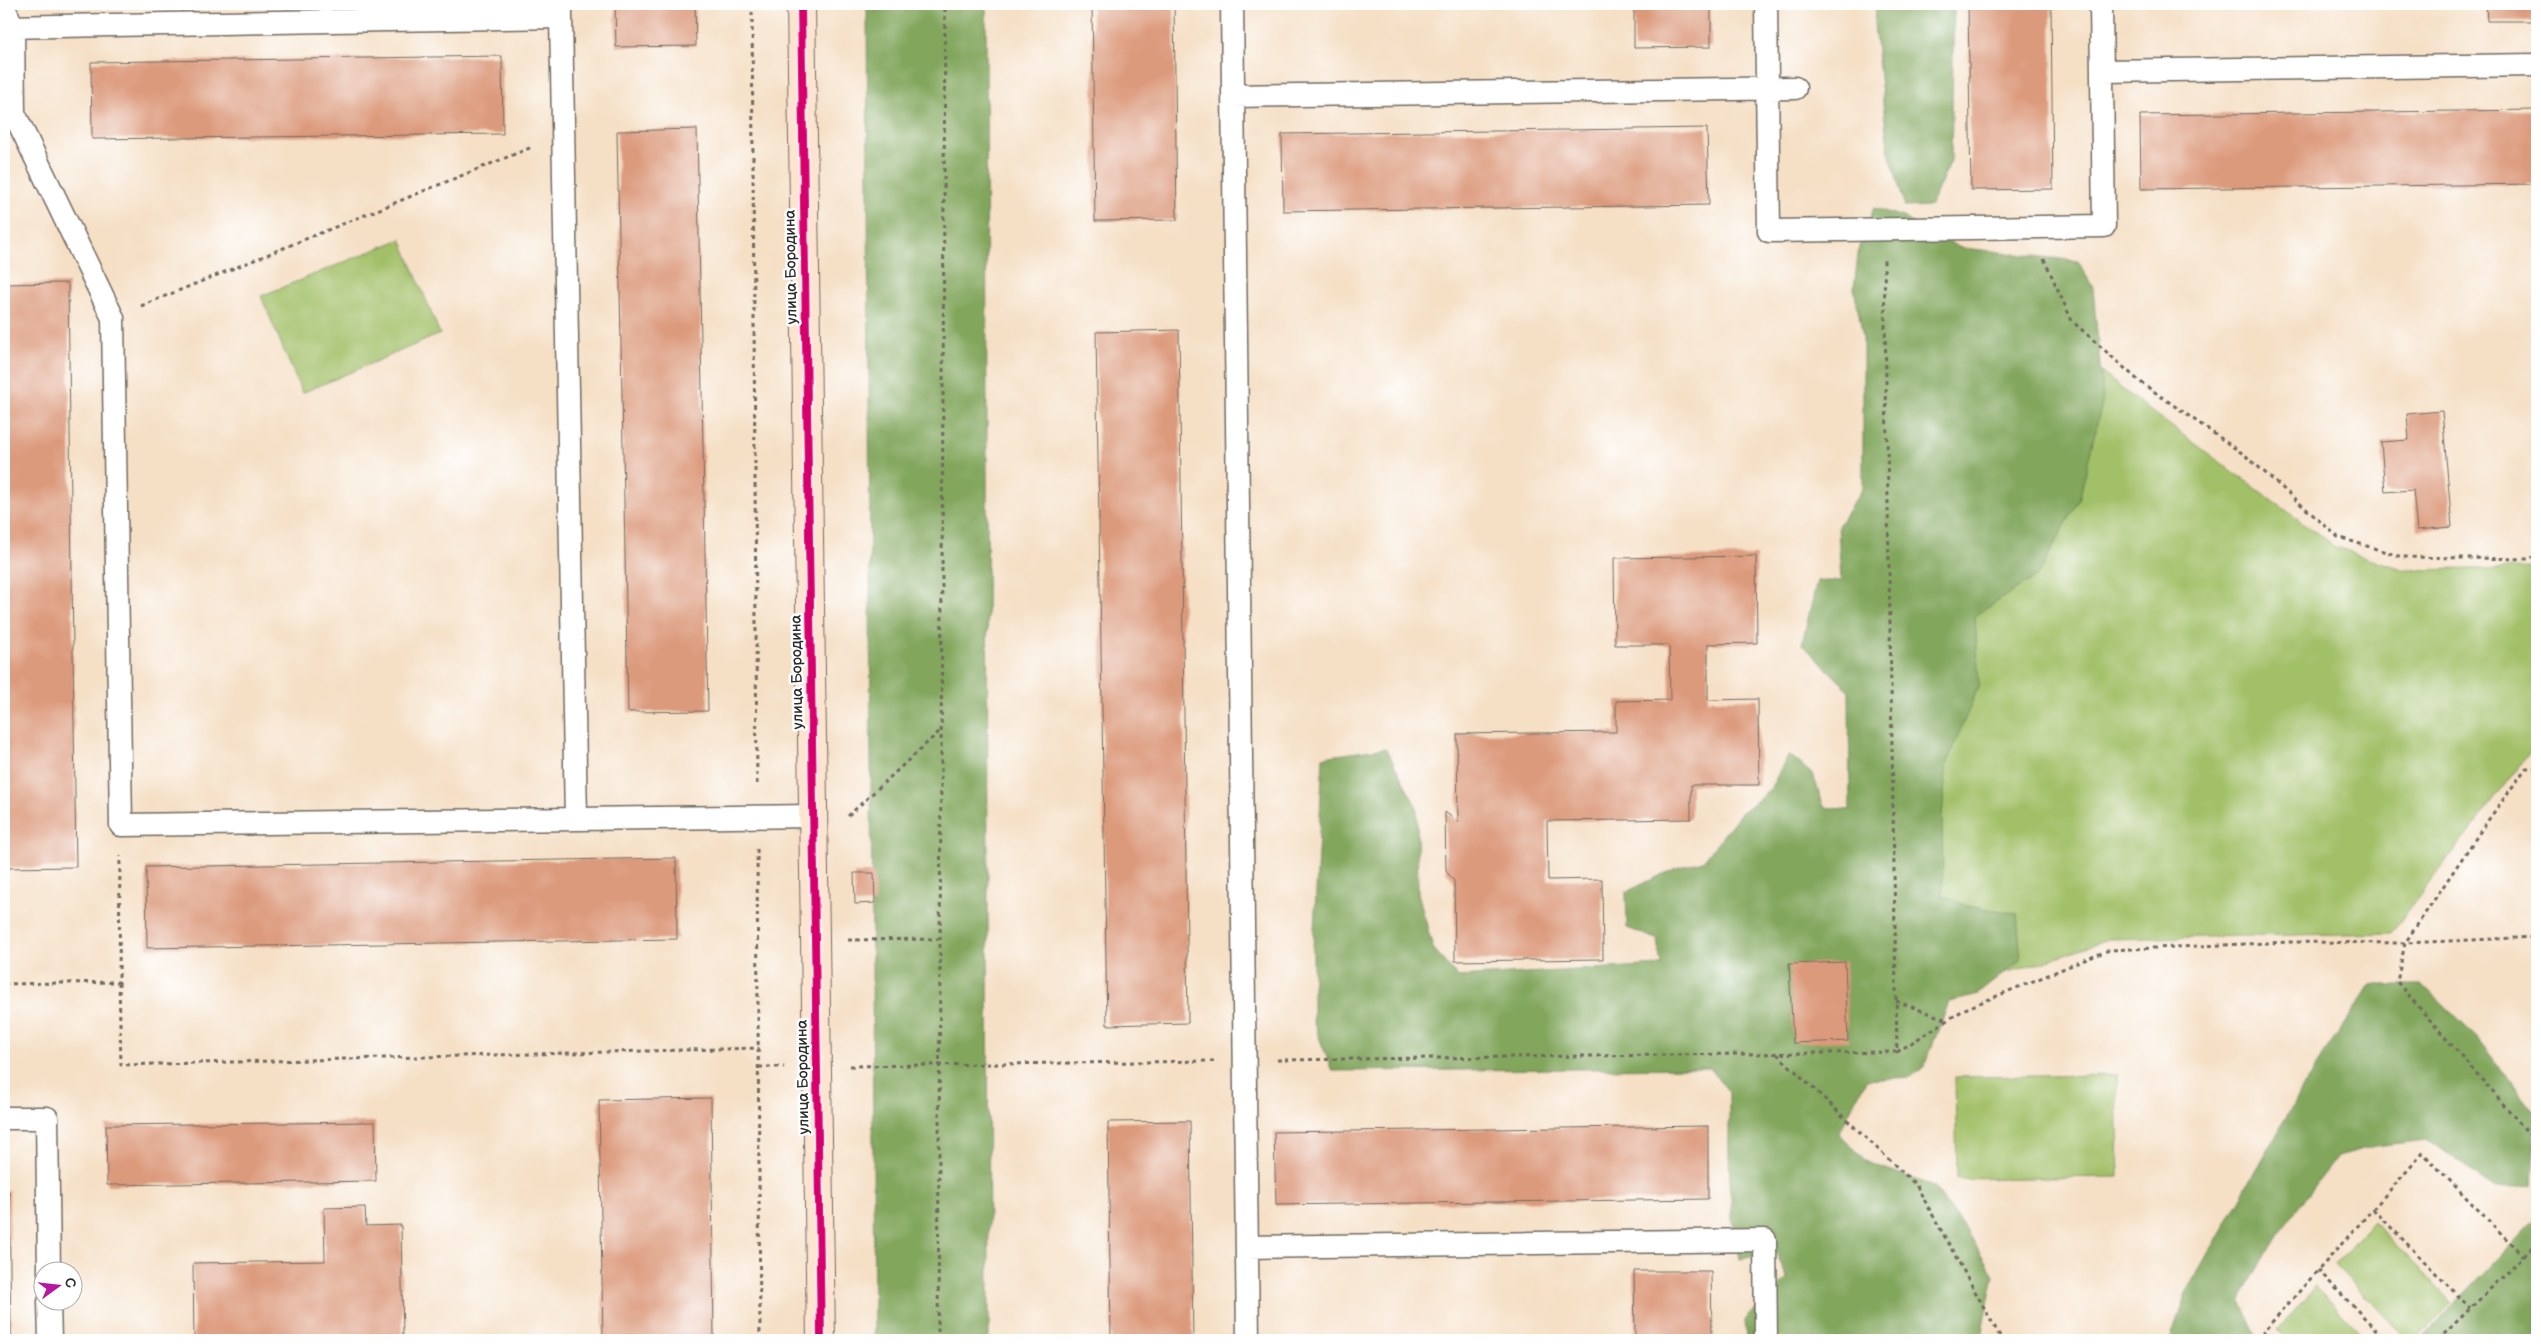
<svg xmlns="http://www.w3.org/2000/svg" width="2541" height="1344" viewBox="0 0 2541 1344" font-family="'Balsamiq Sans',sans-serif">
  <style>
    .green { fill: #a2c067; stroke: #667649 }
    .forest { fill: #81a65c; stroke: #566844 }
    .building { fill: #dc9a7c }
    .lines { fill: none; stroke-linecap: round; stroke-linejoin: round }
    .lane-casing { stroke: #726a61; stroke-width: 25 }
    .secondary-casing { stroke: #726a61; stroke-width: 30 }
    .path { stroke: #726a61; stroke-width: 3; stroke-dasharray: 4 4; stroke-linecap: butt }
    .lane { stroke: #fff; stroke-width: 22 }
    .secondary { stroke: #fde4d1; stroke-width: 28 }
    .cycleway-casing { stroke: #fff; stroke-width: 11 }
    .cycleway { stroke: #d6006c; stroke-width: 8 }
    .labels { text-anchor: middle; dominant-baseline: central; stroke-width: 5; stroke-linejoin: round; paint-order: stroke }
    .street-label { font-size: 15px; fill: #2b2b2b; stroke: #fff }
  </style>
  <rect width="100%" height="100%" fill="#fff"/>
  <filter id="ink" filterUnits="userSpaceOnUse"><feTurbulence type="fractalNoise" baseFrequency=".02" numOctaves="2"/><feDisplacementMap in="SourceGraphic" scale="10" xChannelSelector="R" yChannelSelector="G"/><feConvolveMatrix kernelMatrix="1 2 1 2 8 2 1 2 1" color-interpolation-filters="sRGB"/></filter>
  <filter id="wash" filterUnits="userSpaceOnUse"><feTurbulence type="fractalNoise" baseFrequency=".0096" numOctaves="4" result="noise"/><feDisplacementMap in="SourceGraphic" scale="20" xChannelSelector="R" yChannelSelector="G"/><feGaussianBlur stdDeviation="1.12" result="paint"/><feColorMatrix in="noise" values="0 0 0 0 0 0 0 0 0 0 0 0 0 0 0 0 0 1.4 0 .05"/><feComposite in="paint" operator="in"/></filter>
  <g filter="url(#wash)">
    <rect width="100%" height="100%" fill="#f5dfc5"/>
    <!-- green -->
    <path class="green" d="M401 239 440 334 302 393 261 296Z
      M1910 333 2079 354 2138 402 2336 547 2405 570 2537 568V750L2529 753 2391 933 2109 939 2036 964 1934 993Z
      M2117 1075 2119 1177 1957 1179 1955 1077Z
      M2373 1221 2452 1303 2415 1340H2408L2335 1265Z
      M2316 1287 2368 1340H2288L2278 1331Z"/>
    <!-- forest -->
    <path class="forest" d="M867 4H986L989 1340H874Z
      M1876 4H1954L1951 161 1930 206 1905 207 1888 148 1874 24Z
      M1874 208 1903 217 1939 239 1964 248 2078 261 2093 288 2103 398 2079 500 2038 575 1975 616 1979 685 1947 762 1942 816 1943 896 1967 906 2017 913 2021 960 1975 996 1949 1002 1924 1067 1911 1077 1866 1080 1839 1133 1867 1162 1933 1186 1964 1227 1994 1275 1980 1340H1746L1745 1320 1787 1278 1776 1252 1740 1259 1732 1218 1729 1157V1092L1710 1068 1332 1071 1313 1021V949L1323 757 1386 748 1417 808 1418 893 1433 948 1457 977 1661 965 1657 939 1627 928 1626 892 1676 868 1703 861 1740 814 1769 791 1789 754 1813 775 1824 807 1850 810 1849 691 1802 644 1817 581H1841L1838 526 1863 488V337L1854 288 1859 247Z
      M2370 985H2423L2477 1038 2536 1114 2532 1185 2496 1189 2428 1140 2375 1146 2338 1156 2277 1235 2240 1302 2259 1340H2170L2186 1293 2306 1082Z
      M2533 1222 2537 1223V1340H2420Z"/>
    <g id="blocks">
      <!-- building -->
      <path class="building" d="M615 4H695L696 46 616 47Z
        M1092 4H1174L1177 220 1095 221Z
        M1634 4H1711V47L1634 48Z
        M1968 4H2051L2053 189 1971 190Z
        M2486 4H2537V21H2487Z
        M502 56 503 134 92 139 91 62Z
        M2537 110V184L2141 189 2140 115Z
        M1707 128 1709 205 1283 211 1282 134Z
        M697 129 708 711 628 712 617 131Z
        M68 283 76 867 4 868V284Z
        M1179 330 1188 1023 1107 1025 1096 332Z
        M2442 411 2452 527 2417 530 2413 490 2385 492 2381 442 2409 440 2407 414Z
        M1756 556 1757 643 1708 644V700L1758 699 1759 785H1691V819L1547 821 1548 880 1602 879 1603 959 1455 961 1454 881 1446 871 1445 812 1458 822 1457 734 1616 732V701L1670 700 1669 645H1615L1614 558Z
        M676 858 677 939 147 948 146 867Z
        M854 873H874L875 903 855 904Z
        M1845 962 1848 1041 1793 1043 1789 964Z
        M711 1098 714 1340H603L599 1100Z
        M1190 1121 1193 1340H1111L1108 1122Z
        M375 1122 376 1181 107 1185 106 1125Z
        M1708 1126V1199L1276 1205 1274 1132Z
        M4 1191H9L11 1340H4Z
        M365 1207 366 1226 401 1225 403 1340H194L193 1263 325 1261 324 1208Z
        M1634 1271H1711L1712 1340H1635Z"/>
    </g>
  </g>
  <g filter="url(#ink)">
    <use href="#blocks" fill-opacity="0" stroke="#726a61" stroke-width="1"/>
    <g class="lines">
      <defs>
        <path id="lane" d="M1232 4 1248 1340
          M1766 4 1769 231 2104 226 2101 4
          M4 8 13 27 14 113 113 318 121 825 813 816
          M561 17 576 819
          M4 27 561 17V4
          M2102 71 2537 65
          M1233 96 1795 88
          M4 1118H47L49 1272
          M1247 1247 1765 1240 1766 1340
          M49 1302 50 1340"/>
        <path id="secondary" d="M801 4 821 1340"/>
      </defs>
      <!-- lane casing -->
      <use href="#lane" class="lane-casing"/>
      <!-- secondary casing -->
      <use href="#secondary" class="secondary-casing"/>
      <!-- path -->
      <path class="path" d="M752 4 757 786
        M2044 259 2072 321 2139 381 2246 456 2338 537 2402 557 2529 559 2537 555
        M141 306 532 147
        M2537 768H2526L2484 826 2405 943 2397 982 2537 1143
        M848 816 940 731
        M757 849 760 1340
        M848 940 939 939
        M119 982 121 1065 759 1048
        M4 984 119 982 120 856
        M1896 1001 1947 1020
        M1897 1052 1965 1009 2109 950 2290 942 2405 943 2537 937
        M1777 1054 1916 1185 2002 1340
        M1277 1060 1897 1052 1884 260
        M850 1066 1214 1061
        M759 1067H784
        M2373 1209 2470 1308
        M2318 1270 2386 1340
        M938 1340 945 4
        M2271 1340 2263 1332 2423 1153 2523 1256
        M2438 1340 2537 1243"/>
      <!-- lane -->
      <use href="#lane" class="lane"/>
      <!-- secondary -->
      <use href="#secondary" class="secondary"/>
      <defs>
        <path id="cycleway" d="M801 4 821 1340"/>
      </defs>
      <!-- cycleway casing -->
      <use href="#cycleway" class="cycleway-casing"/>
      <!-- cycleway -->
      <use href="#cycleway" class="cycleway"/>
    </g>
  </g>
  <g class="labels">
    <!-- street labels -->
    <g class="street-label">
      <text transform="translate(791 267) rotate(-91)">улица Бородина</text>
      <text transform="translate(797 672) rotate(-91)">улица Бородина</text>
      <text transform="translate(803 1077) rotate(-91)">улица Бородина</text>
    </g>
  </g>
  <!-- margin -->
  <rect width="2541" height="1344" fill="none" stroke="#fff" stroke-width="20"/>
  <!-- north arrow -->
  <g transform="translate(58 1286) rotate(75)"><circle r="24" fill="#ffffff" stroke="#aaaaaa"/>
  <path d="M0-4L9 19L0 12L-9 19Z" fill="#b5179e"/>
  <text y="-8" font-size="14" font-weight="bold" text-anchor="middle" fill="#2b2b2b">С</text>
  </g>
</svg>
